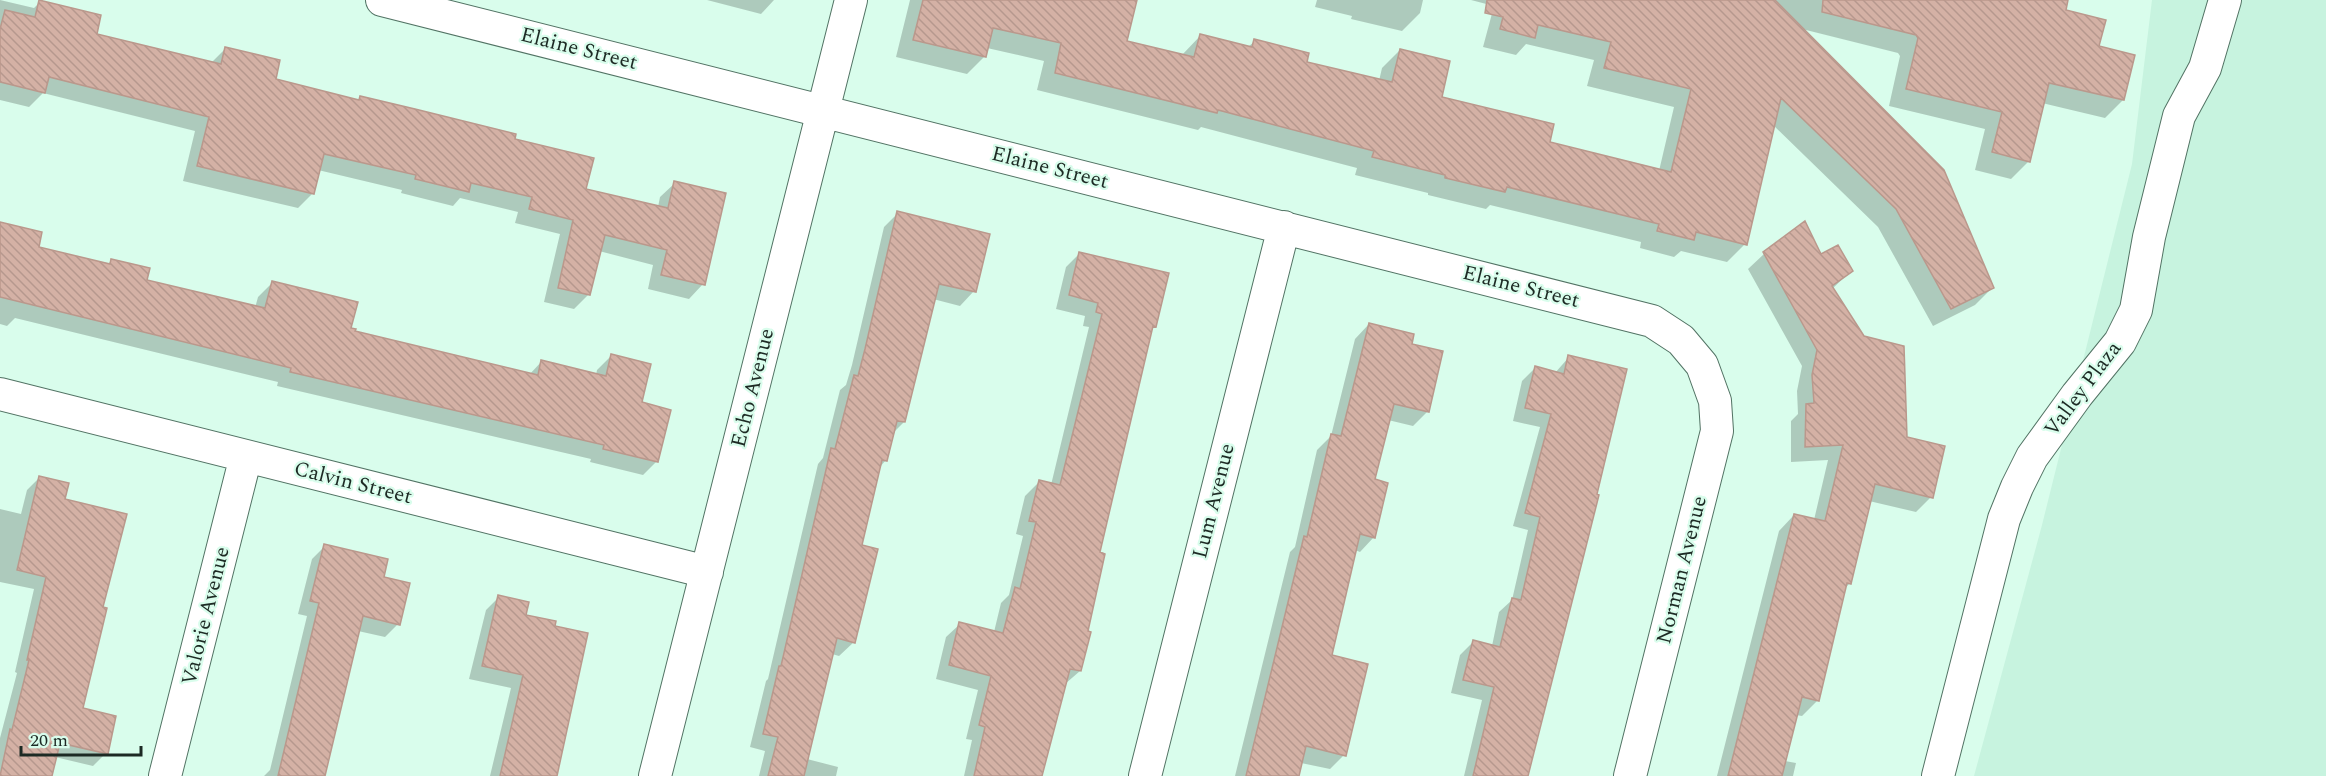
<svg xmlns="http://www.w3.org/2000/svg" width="2326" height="776" viewBox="0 0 2326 776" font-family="Spectral,serif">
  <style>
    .built { fill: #c7f3df }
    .shadow { fill: #0003 }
    .building { fill: url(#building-back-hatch); stroke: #ba988c; stroke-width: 1.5 }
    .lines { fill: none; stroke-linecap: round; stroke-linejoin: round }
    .street-casing { stroke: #527364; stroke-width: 34 }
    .street { stroke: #fff; stroke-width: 32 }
    .labels { text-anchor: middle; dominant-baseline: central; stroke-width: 4.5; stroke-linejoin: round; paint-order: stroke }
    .street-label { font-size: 21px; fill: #1d2a24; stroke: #d9fdec }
  </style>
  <defs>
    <pattern id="building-back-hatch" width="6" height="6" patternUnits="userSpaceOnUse" patternTransform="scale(1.5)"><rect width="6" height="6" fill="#d4b1a5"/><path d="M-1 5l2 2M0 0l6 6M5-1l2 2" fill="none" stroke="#b6988e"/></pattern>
  </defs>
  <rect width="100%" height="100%" fill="#d9fdec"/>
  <!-- built -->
  <path class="built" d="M2152 0H2326V776H1974L2042 525 2132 164Z"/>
  <!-- shadow -->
  <path class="shadow" d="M0 0 34 8 40 2 95 36 211 63 225 49 274 81 357 101 361 97 513 140 584 190 658 207 660 197 675 183 703 284 689 299 648 289 653 265 599 251 588 295 574 309 544 302 560 234 515 223 518 212 460 198 453 206 401 193 402 190 318 170 312 194 298 208 183 181 195 131 43 93 29 107 0 100Z
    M707 0H774L761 14Z
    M910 0H1136L1126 42 1182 55 1201 35 1248 47 1255 41 1305 64 1379 81 1382 68 1400 50 1440 98 1548 143 1659 171 1674 107 1587 86 1594 60 1526 44 1516 55 1483 47 1494 6 1471 0H2051L2064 11 2097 48 2123 100 2105 118 2042 103 2029 161 2011 179 1975 170 1985 129 1889 106 1900 56 1898 53 1802 29 1993 287 1975 305 1933 326 1878 227 1773 125 1745 244 1727 262 1681 251 1674 257 1640 248 1641 242 1490 205 1486 209 1428 195V193L1355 175 1357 168 1201 127 1198 130 1037 90 1044 61 987 48 985 56 967 74 896 57Z
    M1317 0H1423L1420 13 1402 31 1351 19 1352 16 1315 7Z
    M898 213 974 291 960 306 933 299 904 422 893 433 886 460 879 468 860 546 854 642 839 656 832 654 807 759 838 767 836 776H759L765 751 750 747 766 681 768 679 818 464 823 458 840 390 846 385 852 365 884 227Z
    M1805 223 1821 256 1851 271 1832 289 1906 438 1931 497 1916 512 1869 501 1850 583 1844 589 1817 701 1802 716 1796 715 1785 761 1796 763 1793 776H1717L1779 531 1794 515 1814 520 1828 460 1791 462V421L1798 414 1797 391 1802 366 1748 269 1764 254Z
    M0 224 37 248 108 264 112 260 145 281 255 308 258 297 272 283 353 332 529 375 542 361 596 375 597 370 611 356 640 403 657 461 643 475 590 462 591 459 277 386 278 382 15 318 7 326 0 324Z
    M1080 253 1155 326 1151 330 1098 553 1080 671 1065 684 1041 776H964L972 740 966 739 978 690 936 679 946 637 960 624 994 632 1001 603 1009 595 1023 536 1016 534 1025 496 1039 482 1051 485 1089 327 1083 326 1085 316 1056 309 1066 267Z
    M1369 324 1410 345 1441 353 1427 412 1413 426 1388 420 1373 481 1374 537 1360 552 1355 550 1330 656 1344 755 1330 769 1301 763 1297 776H1235L1290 552 1295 547 1317 450 1331 436 1355 339Z
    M1569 357 1595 495 1598 496 1577 584 1574 587 1527 776H1464L1482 700 1451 693 1460 655 1473 642 1492 646 1499 612 1512 600 1528 530 1513 526 1540 427 1513 421 1522 381 1535 368 1555 373Z
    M40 477 63 500 102 608 81 710 106 753 93 766 55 757 50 776H0V738L17 673 15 672 34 589 0 582V509L21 514 27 490Z
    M325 546 382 578 398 624 385 637 358 631 317 776H264L270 770 307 616 298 614 312 559Z
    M499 597 524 616 555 776H490L511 688 469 679 486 610Z"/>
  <!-- building -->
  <path class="building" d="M39 0 101 15 97 34 221 64 225 47 280 60 276 79 359 100 360 96 415 109 516 134 515 139 594 158 586 189 668 208 674 181 726 193 705 285 661 275 667 250 605 235 590 295 558 288 573 220 529 209 532 197 471 183 469 192 415 179 416 175 324 154 314 194 197 166 209 117 49 77 45 93 0 82V29L5 10 35 17Z
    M923 0H1137L1127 41 1194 57 1200 34 1252 47 1254 39 1309 53 1307 62 1392 82 1400 49 1450 61 1442 97 1554 124 1550 142 1671 172 1691 89 1604 68 1611 42 1538 25 1535 38 1500 29 1503 17 1485 13 1487 0H1775L1944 170 1994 288 1951 309 1896 209 1781 98 1747 245 1696 232 1694 240 1657 231 1659 224 1507 187 1505 192 1445 178V175L1372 157 1374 151 1218 110 1217 113 1055 73 1061 43 993 28 986 57 913 40Z
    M1823 0H2068L2066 10 2106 20 2099 46 2135 55 2124 100 2049 83 2030 162 1992 152 2002 112 1906 89 1918 38 1916 35 1822 12Z
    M897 211 990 234 976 292 939 284 905 422 897 421 887 461 882 460 862 545 878 549 855 643 837 638 804 776H768L778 737 763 734 779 666H781L831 448 835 449 854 375 858 376 865 349Z
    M1805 221 1821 254 1838 245 1853 271 1832 286 1864 336 1904 346 1907 437 1945 446 1933 498 1875 484 1851 584 1847 583 1819 701 1802 697 1782 776H1728L1794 514 1825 521 1843 445 1805 447 1806 404 1814 403 1812 375 1817 350 1763 252Z
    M0 222 42 232 39 247 110 264 111 259 150 268 147 280 265 308 272 281 358 302 351 328 356 329 355 331 538 375 541 360 606 376 611 354 651 364 642 402 671 410 658 462 603 449 604 445 290 372 291 368 0 297Z
    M1079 252 1169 273 1156 327 1153 326 1100 552 1105 554 1088 631 1091 632 1081 671 1070 669 1042 776H974L985 727 979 725 991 676 949 665 959 622 1003 633 1015 587 1020 589 1036 522 1029 521 1039 480 1060 485 1102 314 1096 312 1098 303 1069 295Z
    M1369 323 1414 334 1412 344 1443 351 1429 412 1394 404 1375 479 1388 483 1375 538 1360 534 1332 655 1368 664 1346 756 1306 746 1299 776H1246L1304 536 1307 537 1331 434 1341 436Z
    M1568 355 1627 369 1597 494 1599 495 1528 776H1473L1494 687 1463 680 1473 640 1500 647 1512 598 1521 600 1540 517 1525 513 1551 414 1525 408 1535 366 1564 374Z
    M39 476 69 483 65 499 127 514 103 607 107 608 83 708 116 716 108 754 60 743 52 776H0L10 729 12 730 29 660H27L46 577 17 570Z
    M324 544 388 559 384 577 410 583 400 625 363 616 325 776H278L319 603 310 601Z
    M498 595 529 602 526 615 556 621 555 626 588 633 557 776H500L523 675 482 666Z"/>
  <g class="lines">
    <defs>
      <path id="street" d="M382 0 1652 321 1681 340 1702 365 1715 401 1717 431 1630 776
        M0 394 707 572
        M165 776 246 456
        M655 776 851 0
        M1145 776 1284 227
        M1938 776 2004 519 2017 487 2032 457 2077 395 2120 342 2136 310 2149 237 2179 116 2205 68 2225 0"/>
    </defs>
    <!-- street casing -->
    <use href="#street" class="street-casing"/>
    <!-- street -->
    <use href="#street" class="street"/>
  </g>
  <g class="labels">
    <!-- street labels -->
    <g class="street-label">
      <text transform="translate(579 49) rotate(14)">Elaine Street</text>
      <text transform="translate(1050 168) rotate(14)">Elaine Street</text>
      <text transform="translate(1521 287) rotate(14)">Elaine Street</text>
      <text transform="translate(753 388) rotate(-76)">Echo Avenue</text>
      <text transform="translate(2083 389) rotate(-53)">Valley Plaza</text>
      <text transform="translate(353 483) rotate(14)">Calvin Street</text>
      <text transform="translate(1214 501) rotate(-76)">Lum Avenue</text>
      <text transform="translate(1682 570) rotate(-76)">Norman Avenue</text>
      <text transform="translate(206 616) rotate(-76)">Valorie Avenue</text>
    </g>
  </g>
  <!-- scale -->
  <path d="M21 746v9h120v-9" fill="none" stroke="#1d2a24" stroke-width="3"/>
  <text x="30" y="746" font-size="18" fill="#1d2a24" stroke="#d9fdec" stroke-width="4.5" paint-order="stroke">20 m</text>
</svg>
